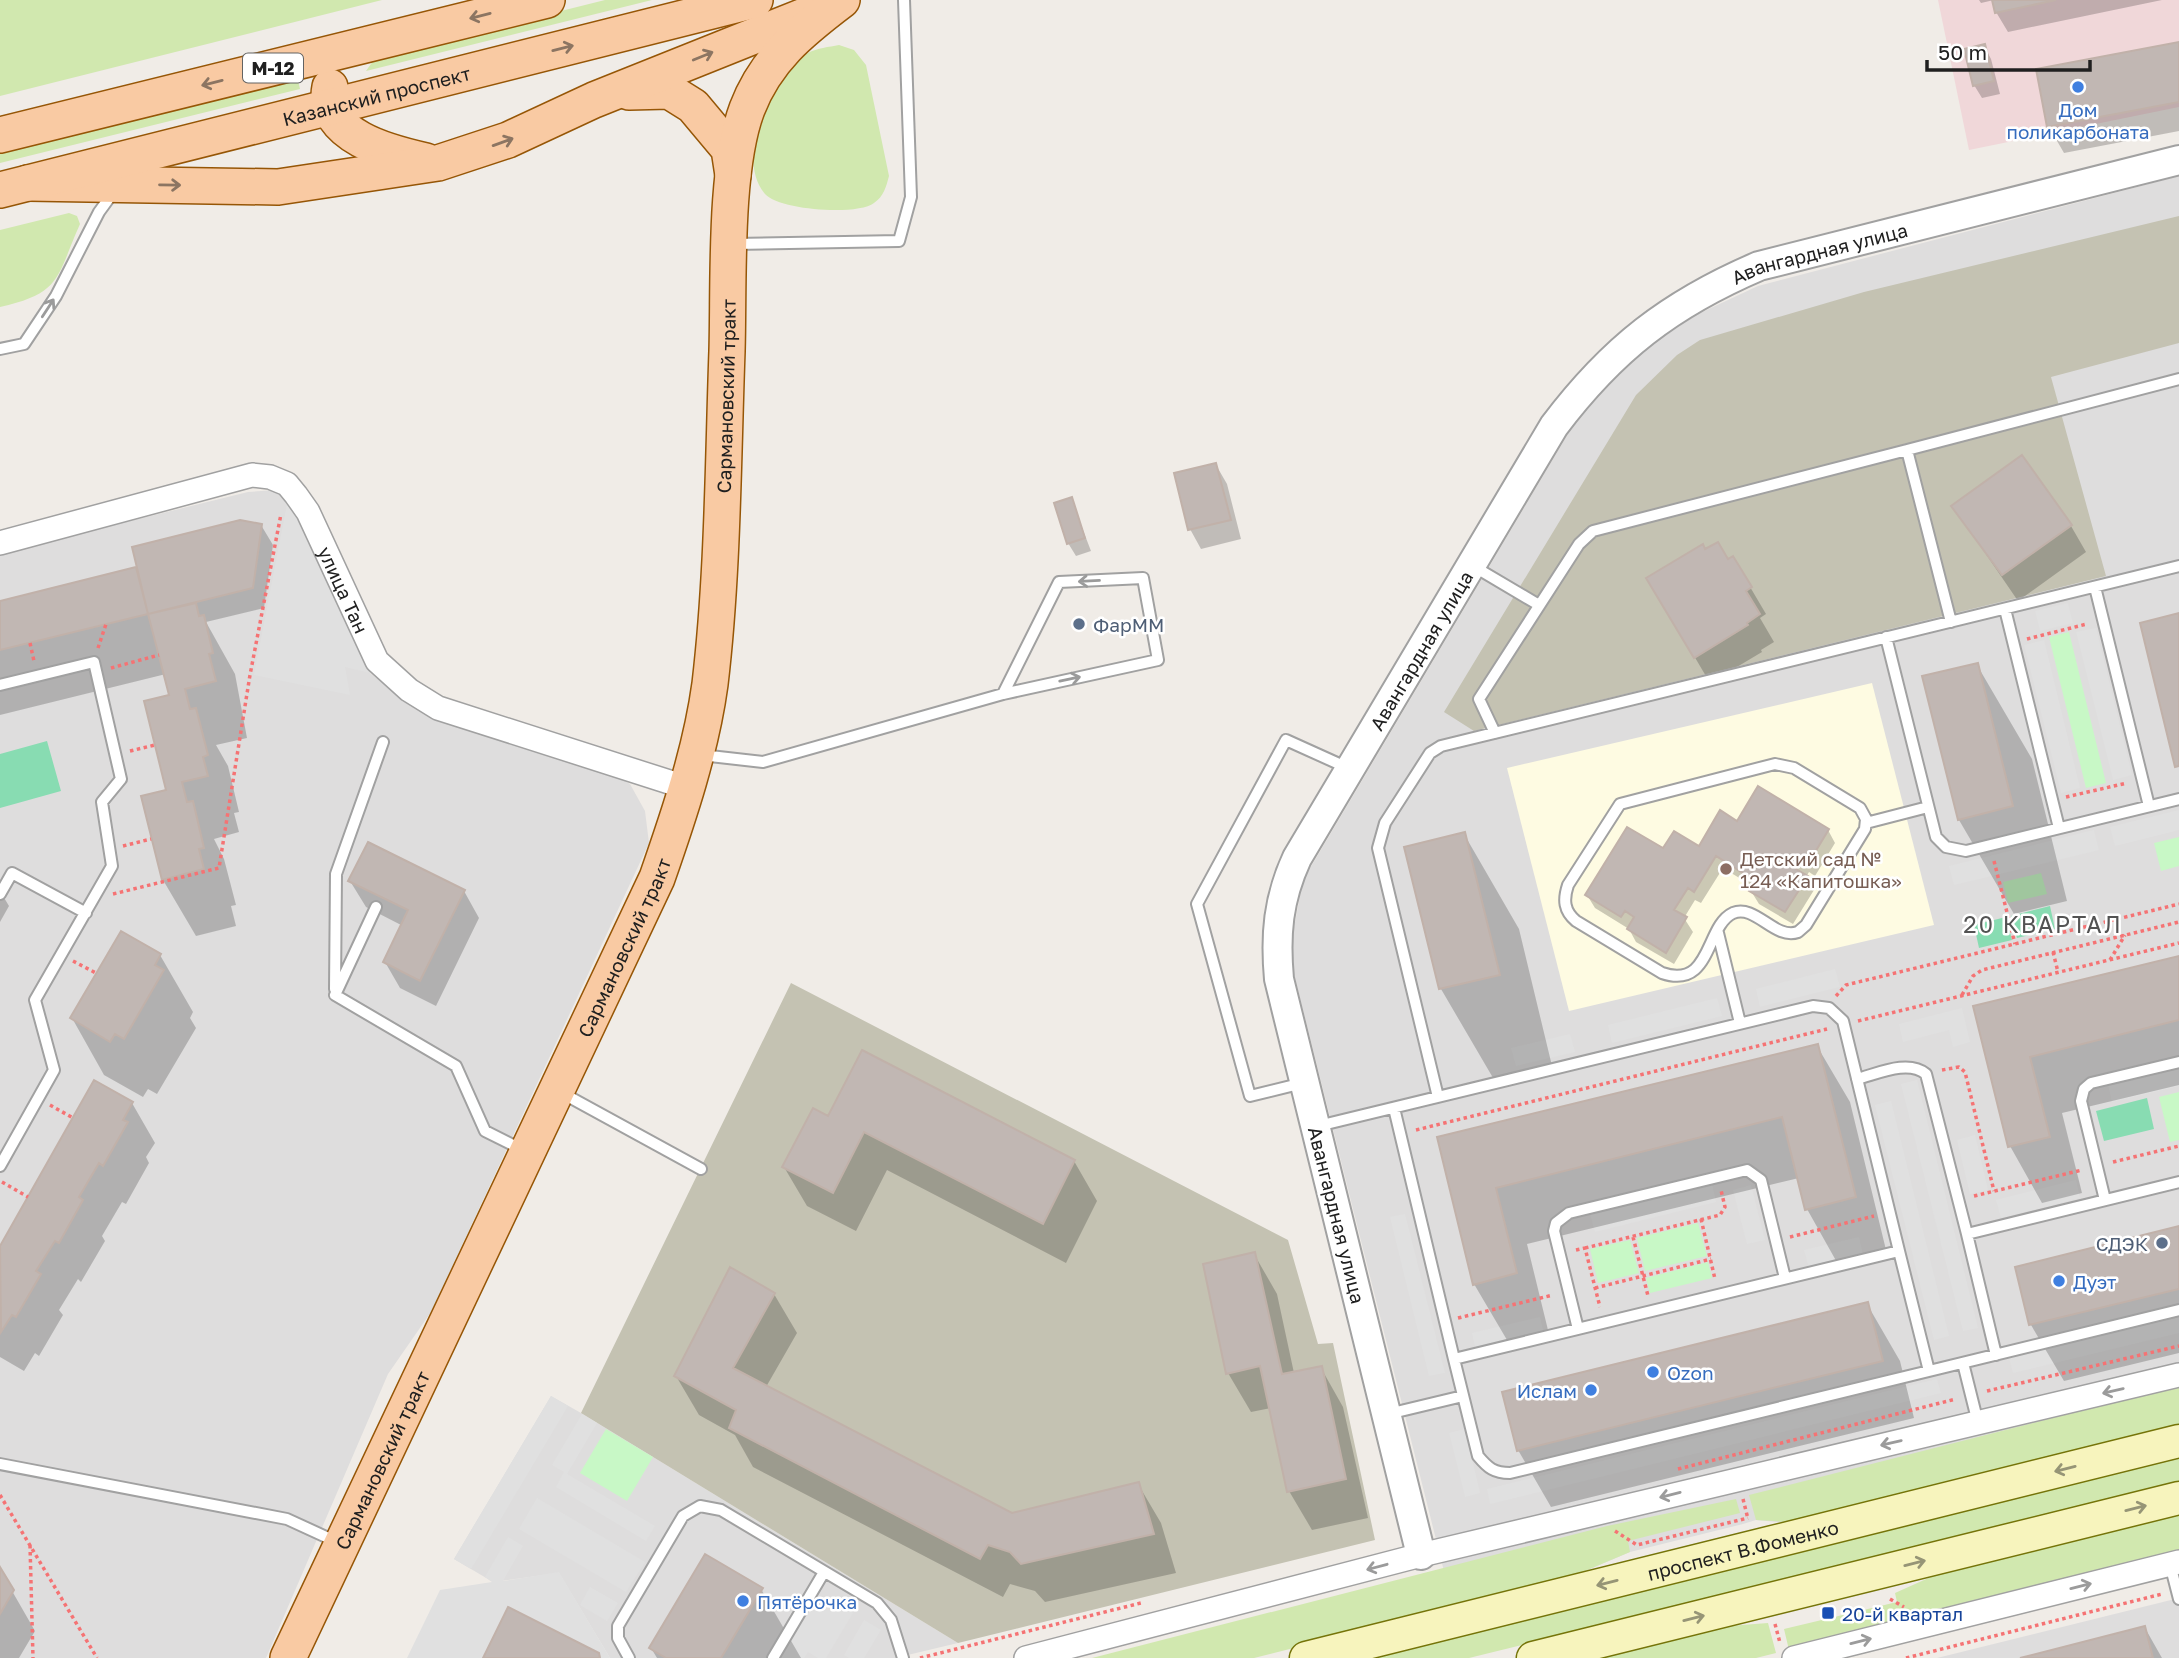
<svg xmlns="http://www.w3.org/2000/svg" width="2179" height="1658" viewBox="0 0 2179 1658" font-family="'Golos Text',sans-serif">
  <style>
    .residential { fill: #dedddd }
    .commercial { fill: #f0d7d9 }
    .education { fill: #fefbe2 }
    .construction { fill: #c4c2b2 }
    .grass { fill: #d1e8af }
    .park { fill: #c8f8c6 }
    .pitch { fill: #88dcb2 }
    .parking { fill: #e0e0e0 }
    .shadow { fill: #0003 }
    .building { fill: #c1b7b3; stroke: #c1b1a9; stroke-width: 2 }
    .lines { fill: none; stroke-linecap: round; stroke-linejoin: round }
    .service-casing { stroke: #a1a1a1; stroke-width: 14 }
    .minor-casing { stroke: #a1a1a1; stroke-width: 26 }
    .tertiary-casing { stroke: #a1a1a1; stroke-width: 32 }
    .secondary-casing { stroke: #757409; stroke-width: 35 }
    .primary-casing { stroke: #965606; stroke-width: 38 }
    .path { stroke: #f57374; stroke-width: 3.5; stroke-dasharray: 3.5 3.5; stroke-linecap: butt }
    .service { stroke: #fff; stroke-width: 10 }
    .minor { stroke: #fff; stroke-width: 23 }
    .tertiary { stroke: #fff; stroke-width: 28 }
    .secondary { stroke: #f7f4bd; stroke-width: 32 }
    .primary { stroke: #f9caa3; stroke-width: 35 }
    .oneway { stroke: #8c7562 }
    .oneway2 { stroke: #9b9b9b }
    .oneway3 { stroke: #969576 }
    .shop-dot { fill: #3f7fe0; stroke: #fff; stroke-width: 2.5 }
    .service-dot { fill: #5c6f8a; stroke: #fff; stroke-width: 2.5 }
    .education-dot { fill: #8d6e63; stroke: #fff; stroke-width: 2.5 }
    .transit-dot { fill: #1a4fb4; stroke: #fff; stroke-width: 2.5 }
    .labels { text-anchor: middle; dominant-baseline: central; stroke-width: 5; stroke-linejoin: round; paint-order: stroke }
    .shield { fill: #fff; stroke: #636363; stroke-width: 2 }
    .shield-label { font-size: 18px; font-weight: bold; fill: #202020 }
    .street-label { font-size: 19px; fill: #202020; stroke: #fff }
    .shop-label { font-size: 19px; fill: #366cbe; stroke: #fff; text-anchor: start }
    .service-label { font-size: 19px; fill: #4e5e75; stroke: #fff; text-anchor: start }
    .education-label { font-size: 19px; fill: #785e54; stroke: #fff; text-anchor: start }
    .transit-label { font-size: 19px; fill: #164399; stroke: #fff; text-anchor: start }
    .quarter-label { font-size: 23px; letter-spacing: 2px; fill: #535353; stroke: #fff }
  </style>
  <rect width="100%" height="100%" fill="#f0ece7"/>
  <!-- residential -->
  <path class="residential" d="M2179 176V1428L1798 1524 1756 1520 1743 1524 1630 1552 1566 1579 1453 1607 1289 954 1303 880 1581 412 1620 371 1657 341 1698 314 1758 286Z
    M276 490 300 520 370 673 401 698 433 717 605 769 630 784 645 811 649 843 431 1312 388 1374 266 1658H0V553L248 492Z
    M551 1396 581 1413 958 1643 895 1658H610L559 1573 493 1582 454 1559Z
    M2179 1598V1658H1937Z"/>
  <!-- commercial -->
  <path class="commercial" d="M1938 0H2179V107L1969 150Z"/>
  <!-- education -->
  <path class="education" d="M1872 683 1934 925 1569 1011 1507 768Z"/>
  <!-- construction -->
  <path class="construction" d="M2179 216V343L2051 377 2106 576 1474 731 1444 712 1636 395 1677 355 1700 340 1864 292Z
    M791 983 1288 1240 1318 1344 1333 1343 1375 1540 958 1643 581 1413Z"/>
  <!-- grass -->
  <path class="grass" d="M0 0H382L0 96Z
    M605 0H652L366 71 373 61 384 55Z
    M839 45 854 50 866 65 889 176C886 187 884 196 874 203 857 216 779 210 765 194 734 157 769 73 808 53 817 48 829 47 839 45Z
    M297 76 300 89 0 163V150Z
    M69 213 77 216 80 224C56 278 62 293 0 307V230Z
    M2179 1386V1428L1804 1523 1756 1520 1749 1495Z
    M2179 1454V1485L1469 1658H1348Z
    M1736 1499 1740 1513 1628 1541 1630 1552 1566 1579 1254 1658H1092L1607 1526Z
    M2179 1512V1553L1789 1650 1784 1629 1897 1602 1895 1593 1953 1567Z
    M1768 1623 1776 1653 1756 1658H1586L1703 1628Z"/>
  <!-- park -->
  <path class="park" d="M2069 632 2106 783 2086 788 2049 637Z
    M2179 837V866L2161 871 2154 843Z
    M2041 873 2047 894 2008 903 2003 882Z
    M2179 1092V1140L2170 1142 2159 1097Z
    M1698 1223 1707 1256 1645 1271 1637 1238Z
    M1630 1240 1639 1273 1598 1283 1590 1249Z
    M1708 1262 1712 1278 1650 1293 1646 1278Z
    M606 1429 653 1457 627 1501 580 1473Z"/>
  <!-- pitch -->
  <path class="pitch" d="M47 741 61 791 0 808V754Z
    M2050 906 2055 929 2017 938 2011 916Z
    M2006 917 2012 940 1979 948 1974 925Z
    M2147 1098 2154 1129 2104 1141 2096 1111Z"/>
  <!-- parking -->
  <path class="parking" d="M287 504 300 520 370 673 345 667 350 695 254 675Z
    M2068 603 2073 623 2040 631 2035 611Z
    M2096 628 2132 775 2113 780 2076 632Z
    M2044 640 2080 788 2061 793 2024 645Z
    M2179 810V830L2115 846 2110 827Z
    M2094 830 2099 850 1954 885 1949 866Z
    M1835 969 1840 987 1760 1007 1756 989Z
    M1717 998 1722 1016 1612 1043 1608 1025Z
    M1962 1008 1970 1042 1953 1047 1949 1030 1903 1042 1899 1024Z
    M1570 1034 1575 1052 1516 1066 1511 1048Z
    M2179 1067V1086L2112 1102 2108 1084Z
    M1917 1080 1978 1328 1963 1331 1901 1084Z
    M1891 1101 1949 1336 1934 1340 1875 1105Z
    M1975 1135 1988 1190 1970 1194 1957 1140Z
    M2076 1180 2080 1198 2001 1218 1996 1200Z
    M1712 1184 1716 1202 1595 1232 1590 1214Z
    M1751 1185 1765 1240 1747 1244 1733 1190Z
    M1405 1214 1445 1373 1429 1376 1390 1217Z
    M1859 1237 1863 1255 1809 1268 1804 1250Z
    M1540 1317 1544 1335 1476 1351 1472 1333Z
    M2179 1317V1333L2013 1373 2009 1358Z
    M1937 1379 1941 1393 1490 1504 1487 1489Z
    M551 1396 568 1406 471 1569 454 1559Z
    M582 1414 597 1423 567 1474 655 1526 646 1541 556 1487 564 1472 552 1465Z
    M1465 1429 1480 1493 1465 1497 1449 1433Z
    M537 1498 645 1562 626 1592 519 1529Z
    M508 1537 523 1546 503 1581 559 1572 610 1658H600L599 1653 508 1607 483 1658H407L440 1590 492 1582 485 1577Z
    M590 1587 618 1603 607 1621 580 1605Z
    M816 1600 832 1610 836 1603 853 1613 826 1658H818L808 1652 804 1658H781Z
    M864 1620 881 1630 864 1658H849L844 1655Z"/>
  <!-- shadow -->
  <path class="shadow" d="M1979 0H1994L1981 3Z
    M1994 0H2162L2008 32 1996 12Z
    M2179 44V131L2064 153 2049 127Z
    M1984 46 1991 59 2000 94 1982 98 1974 85Z
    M1216 465 1227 484 1241 539 1201 549 1190 529Z
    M1071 499 1091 551 1076 556 1068 543Z
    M1953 506 2071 526 2086 552 2018 601Z
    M261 525 273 545 264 608 206 622 235 674 247 738 216 745 228 766 239 812 234 813 239 832 214 839 224 859 236 905 231 906 236 926 196 936 163 880 171 696 166 674 0 715V603L136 569 140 576Z
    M1705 552 1727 561 1733 558 1766 614 1760 618 1774 642 1761 650 1762 652 1710 683 1664 605Z
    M1977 665 2032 759 2067 901 2014 914 1959 820Z
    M1737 823 1828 830 1835 843 1815 876 1809 872 1806 877 1814 890 1793 924 1759 904 1751 891 1754 887 1723 868 1701 903 1695 900 1684 918 1693 932 1674 964 1636 942 1629 929 1595 908 1587 895 1664 851 1699 848Z
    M1464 834 1519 929 1553 1070 1496 1083 1441 989Z
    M350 881 464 891 479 918 436 1006 400 988 385 962 403 926 366 907Z
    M0 891 9 906 0 922Z
    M160 955 193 1012 190 1018 196 1028 157 1094 148 1089 143 1097 104 1075 72 1018Z
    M2179 957V1085L2062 1113 2082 1193 2042 1203 2010 1146 1975 1007Z
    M1817 1046 1850 1102 1887 1254 1839 1266 1807 1209 1799 1178 1527 1244 1548 1330 1507 1340 1474 1284 1439 1138Z
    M95 1083 132 1103 155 1143 146 1157 149 1163 126 1204 122 1202 102 1236 105 1241 81 1282 78 1279 59 1310 63 1315 39 1356 35 1353 24 1371 0 1357V1249Z
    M829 1118 1074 1161 1097 1201 1066 1263 887 1170 856 1231 807 1206 784 1167Z
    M2179 1228V1353L2064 1381 2031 1325 2017 1268Z
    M1254 1254 1277 1294 1294 1373 1321 1368 1343 1407 1368 1518 1312 1530 1289 1491 1271 1408 1251 1412 1228 1373Z
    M774 1294 797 1333 766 1387 1011 1515 1138 1484 1161 1523 1176 1573 1045 1602 1035 1591 1010 1584 1003 1597 753 1467 735 1435 699 1415 676 1376Z
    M1867 1304 1900 1361 1914 1418 1551 1507 1518 1450Z
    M0 1570 35 1631 19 1658H0Z
    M761 1589 801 1658H657L651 1648Z
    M2145 1628 2162 1658H2027Z"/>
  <!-- building -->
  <path class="building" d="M1992 0H2056L1995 13Z
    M2179 42V102L2047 127 2036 69Z
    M1985 44 1994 81 1973 86 1964 49Z
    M2022 455 2072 525 2002 575 1951 506Z
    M1216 463 1231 520 1188 530 1174 473Z
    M1072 497 1085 538 1067 544 1054 503Z
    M240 520 262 524 253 588 148 614 132 547Z
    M1718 542 1728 559 1733 556 1752 587 1746 591 1760 614 1747 623 1748 625 1694 658 1646 578 1703 544 1705 549Z
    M136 567 148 614 0 650V601Z
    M196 603 199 616 204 615 213 653 209 654 216 681 185 689 190 709 196 708 208 755 203 757 208 776 182 782 187 802 193 801 204 848 199 849 204 869 162 880 141 796 166 790 144 701 169 695 148 614Z
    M2179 613V766L2175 767 2140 623Z
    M1978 663 2013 806 1958 820 1922 676Z
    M1758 786 1829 829 1808 864 1801 861 1796 869 1808 876 1785 912 1749 891 1755 881 1716 856 1694 892 1688 888 1674 910 1687 917 1666 953 1627 929 1634 917 1625 911 1621 917 1585 895 1627 827 1663 848 1674 831 1699 846 1720 810 1737 821Z
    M1465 832 1500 975 1439 989 1404 847Z
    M368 842 465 890 420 981 383 962 408 910 348 881Z
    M121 931 161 954 155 965 164 970 124 1039 115 1034 110 1042 70 1018Z
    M2179 956V1020L2030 1057 2050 1137 2008 1147 1973 1006Z
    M1818 1044 1856 1197 1805 1210 1782 1117 1496 1188 1517 1273 1473 1285 1437 1137Z
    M862 1050 1075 1160 1043 1224 864 1132 833 1193 782 1167 813 1108 828 1116Z
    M94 1080 133 1102 123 1120 128 1122 103 1166 99 1163 79 1197 83 1200 59 1243 55 1241 36 1271 41 1274 16 1317 12 1315 1 1332 0 1246Z
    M2179 1226V1289L2029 1325 2015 1267Z
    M1255 1252 1282 1374 1322 1366 1346 1479 1287 1492 1260 1366 1226 1374 1203 1264Z
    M730 1267 775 1293 733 1368 1012 1513 1139 1482 1154 1534 1021 1564 1010 1552 988 1545 980 1559 729 1428 736 1410 674 1376Z
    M1868 1302 1883 1361 1517 1451 1502 1392Z
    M705 1554 763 1588 721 1658H666L649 1648Z
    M0 1567 14 1590 0 1614Z
    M508 1607 599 1653 600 1658H483Z
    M2145 1626 2153 1658H2020Z"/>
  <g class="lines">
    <defs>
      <path id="service" d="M734 244 899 241 911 197 904 0
        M0 349 24 344 56 296 99 212 115 190
        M1907 450 2179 379
        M1473 566 1539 605
        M2095 587 2149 806
        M2005 609 2059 828
        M1886 637 1936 837 1946 847 1966 851 2179 799
        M0 685 94 662 121 779 102 802 112 866 35 1000 54 1070 0 1166
        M1495 733 1479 699 1579 544 1593 531 1907 450 1951 622
        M701 755 763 762 1003 694 1158 660 1143 578 1059 582 1003 694
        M1775 764 1794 768 1860 808 1866 819 1865 829 1806 925 1798 932C1774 940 1756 904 1733 913 1705 926 1712 990 1662 973L1576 921C1564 911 1563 900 1568 885L1620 804Z
        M1866 823 1928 807
        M0 894 12 873 86 913
        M376 907 335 995 456 1066 485 1131 523 1150
        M1718 933 1740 1023
        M335 989 336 874 383 742
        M1857 1079C1877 1074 1908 1059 1926 1074L1967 1234
        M1303 1083 1250 1096 1197 904 1286 740 1348 768
        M562 1093 701 1169
        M1438 1097 1378 848 1385 823 1430 753 1441 746 2179 566
        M1394 1108 1454 1359
        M1318 1126 1813 1006 1829 1008 1843 1021 1899 1251
        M2105 1200 2081 1101 2084 1089 2091 1083 2179 1062
        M1578 1329 1554 1231 1556 1223 1569 1213 1747 1170 1761 1180 1785 1278
        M1996 1355 1967 1234 2179 1182
        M1963 1363 1978 1423
        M1929 1371 1510 1473C1494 1473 1488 1468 1478 1456L1454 1359 1899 1251 1929 1371 2179 1310
        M1388 1414 1463 1396
        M0 1464 287 1519 337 1542
        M2170 1564 2179 1599
        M629 1658 618 1638V1626L683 1516 700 1506 721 1510 877 1603 891 1620 903 1658
        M773 1658 824 1572"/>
      <g id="minor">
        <path id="s1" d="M0 543 252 475 270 477 287 484 296 495 308 512 377 661 409 690 438 708 688 788"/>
        <path d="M1026 1658 1421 1555 2179 1375"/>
        <path d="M1794 1658 2179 1562"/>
      </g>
      <g id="tertiary">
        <path id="s2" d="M1421 1555 1279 979C1275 935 1278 899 1297 858L1554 426C1612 349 1670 304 1759 266L2179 160"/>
      </g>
      <g id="secondary">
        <path id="s3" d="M1306 1658 2179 1441"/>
        <path d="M1533 1658 2179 1498"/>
      </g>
      <g id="primary">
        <path d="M330 87C320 136 390 153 426 161"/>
        <path d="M629 92 669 91 693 106 729 149 733 175"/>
        <path d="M0 135 547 0"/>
        <path d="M28 183 278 187 438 163 508 140 594 100 809 14"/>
        <path id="s4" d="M0 190 755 0"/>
        <path id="s5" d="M288 1658 657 878C679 815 701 750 710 684 723 574 723 462 727 351 729 284 724 170 747 109 766 59 801 31 842 0"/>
      </g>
    </defs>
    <!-- service casing -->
    <use href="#service" class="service-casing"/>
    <!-- minor casing -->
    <use href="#minor" class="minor-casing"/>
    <!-- tertiary casing -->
    <use href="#tertiary" class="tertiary-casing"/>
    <!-- secondary casing -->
    <use href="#secondary" class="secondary-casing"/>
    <!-- primary casing -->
    <use href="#primary" class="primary-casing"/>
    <!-- path -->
    <path class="path" d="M2027 639 2087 624
      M30 643 34 661
      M98 648 106 624
      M111 668 159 655
      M130 751 155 745
      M2066 797 2127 783
      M123 846 151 839
      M1994 861 2015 944
      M113 894 219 868 250 675 281 514
      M2053 952 2058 972
      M2110 960 2125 935
      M73 961 96 973
      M1962 995 1973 976 1982 970 2179 922
      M1836 996 1846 985 2179 904
      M1858 1021 2179 943
      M1942 1070 1959 1067 1965 1072 1994 1191
      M50 1105 73 1118
      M1416 1130 1827 1029
      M2113 1162 2179 1146
      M2 1182 28 1197
      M1974 1196 2082 1170
      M1701 1219 1715 1279
      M1633 1237 1648 1296
      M1790 1237 1874 1216
      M1585 1248 1720 1215 1725 1207 1721 1190
      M1576 1250 1585 1248 1600 1307
      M1595 1288 1711 1259
      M1458 1318 1553 1295
      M1987 1391 2179 1346
      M1678 1469 1956 1399
      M0 1495 97 1658
      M1743 1499 1748 1519
      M1615 1531 1637 1545 1748 1518
      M30 1545 33 1658
      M1890 1599 1904 1607
      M1775 1624 1780 1643
      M920 1658 1141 1603
      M1906 1658 2162 1594"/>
    <!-- service -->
    <use href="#service" class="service"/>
    <!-- minor -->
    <use href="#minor" class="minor"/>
    <!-- tertiary -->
    <use href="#tertiary" class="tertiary"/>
    <!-- secondary -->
    <use href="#secondary" class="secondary"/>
    <!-- primary -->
    <use href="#primary" class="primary"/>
  </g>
  <!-- one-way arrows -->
  <defs><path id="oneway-shaft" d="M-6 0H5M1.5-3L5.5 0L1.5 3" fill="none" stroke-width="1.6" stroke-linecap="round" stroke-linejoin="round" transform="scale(1.75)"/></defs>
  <g class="oneway">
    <use href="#oneway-shaft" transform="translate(480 16) rotate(166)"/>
    <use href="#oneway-shaft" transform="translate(563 48) rotate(-14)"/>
    <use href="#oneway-shaft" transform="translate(703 56) rotate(-22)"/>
    <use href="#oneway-shaft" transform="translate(212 83) rotate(166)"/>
    <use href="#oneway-shaft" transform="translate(503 142) rotate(-20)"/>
    <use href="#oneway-shaft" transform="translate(170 185) rotate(1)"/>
  </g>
  <g class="oneway2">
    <use href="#oneway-shaft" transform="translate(48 308) rotate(-57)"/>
    <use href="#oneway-shaft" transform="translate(1089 581) rotate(177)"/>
    <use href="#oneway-shaft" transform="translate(1070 679) rotate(-12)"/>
    <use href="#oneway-shaft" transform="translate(2113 1391) rotate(167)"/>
    <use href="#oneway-shaft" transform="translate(1891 1443) rotate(167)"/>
    <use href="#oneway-shaft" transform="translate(1670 1495) rotate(166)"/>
    <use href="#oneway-shaft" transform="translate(1377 1567) rotate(165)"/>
    <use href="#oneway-shaft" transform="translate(2081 1586) rotate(-14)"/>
    <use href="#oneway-shaft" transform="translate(1861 1641) rotate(-14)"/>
  </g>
  <g class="oneway3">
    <use href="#oneway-shaft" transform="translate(2065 1469) rotate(166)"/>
    <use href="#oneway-shaft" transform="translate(2136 1508) rotate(-14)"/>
    <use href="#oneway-shaft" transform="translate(1915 1563) rotate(-14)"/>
    <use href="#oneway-shaft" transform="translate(1607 1583) rotate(166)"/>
    <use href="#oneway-shaft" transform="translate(1694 1618) rotate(-14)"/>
  </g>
  <!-- markers -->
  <g class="shop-dot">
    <circle cx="2078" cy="87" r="7"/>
    <circle cx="2059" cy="1281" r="7"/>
    <circle cx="1653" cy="1372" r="7"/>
    <circle cx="1591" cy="1390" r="7"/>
    <circle cx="743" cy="1601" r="7"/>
  </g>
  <g class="service-dot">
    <circle cx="1079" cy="624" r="7"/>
    <circle cx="2162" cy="1243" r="7"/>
  </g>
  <circle class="education-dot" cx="1726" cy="869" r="7"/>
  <rect class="transit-dot" x="1821" y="1606" width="14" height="14" rx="3.5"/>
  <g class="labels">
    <!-- shield labels -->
    <rect class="shield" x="243" y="53.5" width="60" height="29" rx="5"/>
    <g class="shield-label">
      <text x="273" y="68">М-12</text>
    </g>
    <!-- street labels -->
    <g class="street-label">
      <text stroke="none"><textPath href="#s4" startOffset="388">Казанский проспект</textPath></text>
      <text stroke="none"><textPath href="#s2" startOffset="1545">Авангардная улица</textPath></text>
      <text stroke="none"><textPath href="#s5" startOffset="1353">Сармановский тракт</textPath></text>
      <text stroke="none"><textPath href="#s1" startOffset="418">улица Тан</textPath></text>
      <text stroke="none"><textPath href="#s2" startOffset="959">Авангардная улица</textPath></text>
      <text stroke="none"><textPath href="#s5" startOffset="786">Сармановский тракт</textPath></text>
      <text transform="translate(1337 1215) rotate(76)">Авангардная улица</text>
      <text stroke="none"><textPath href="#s5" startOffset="219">Сармановский тракт</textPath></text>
      <text stroke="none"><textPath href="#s3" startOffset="450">проспект В.Фоменко</textPath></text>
    </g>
    <!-- shop labels -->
    <g class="shop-label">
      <text x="2078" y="109" text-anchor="middle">Дом<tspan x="2078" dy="22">поликарбоната</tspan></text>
      <text x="2073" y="1281">Дуэт</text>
      <text x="1667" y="1372">Ozon</text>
      <text x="1577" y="1390" text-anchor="end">Ислам</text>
      <text x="757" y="1601">Пятёрочка</text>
    </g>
    <!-- service labels -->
    <g class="service-label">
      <text x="1093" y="624">ФарММ</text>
      <text x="2148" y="1243" text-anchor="end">СДЭК</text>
    </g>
    <!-- education labels -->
    <g class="education-label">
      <text x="1740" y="858">Детский сад №<tspan x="1740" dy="22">124 «Капитошка»</tspan></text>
    </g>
    <!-- transit labels -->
    <g class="transit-label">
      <text x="1842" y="1613">20-й квартал</text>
    </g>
    <!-- quarter labels -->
    <g class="quarter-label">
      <text x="2043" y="924">20 КВАРТАЛ</text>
    </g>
  </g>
  <!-- scale -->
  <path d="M1927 60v10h163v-10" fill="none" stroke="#202020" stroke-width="3.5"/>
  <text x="1938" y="60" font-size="21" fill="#202020" stroke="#ffffff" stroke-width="5" paint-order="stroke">50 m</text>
</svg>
